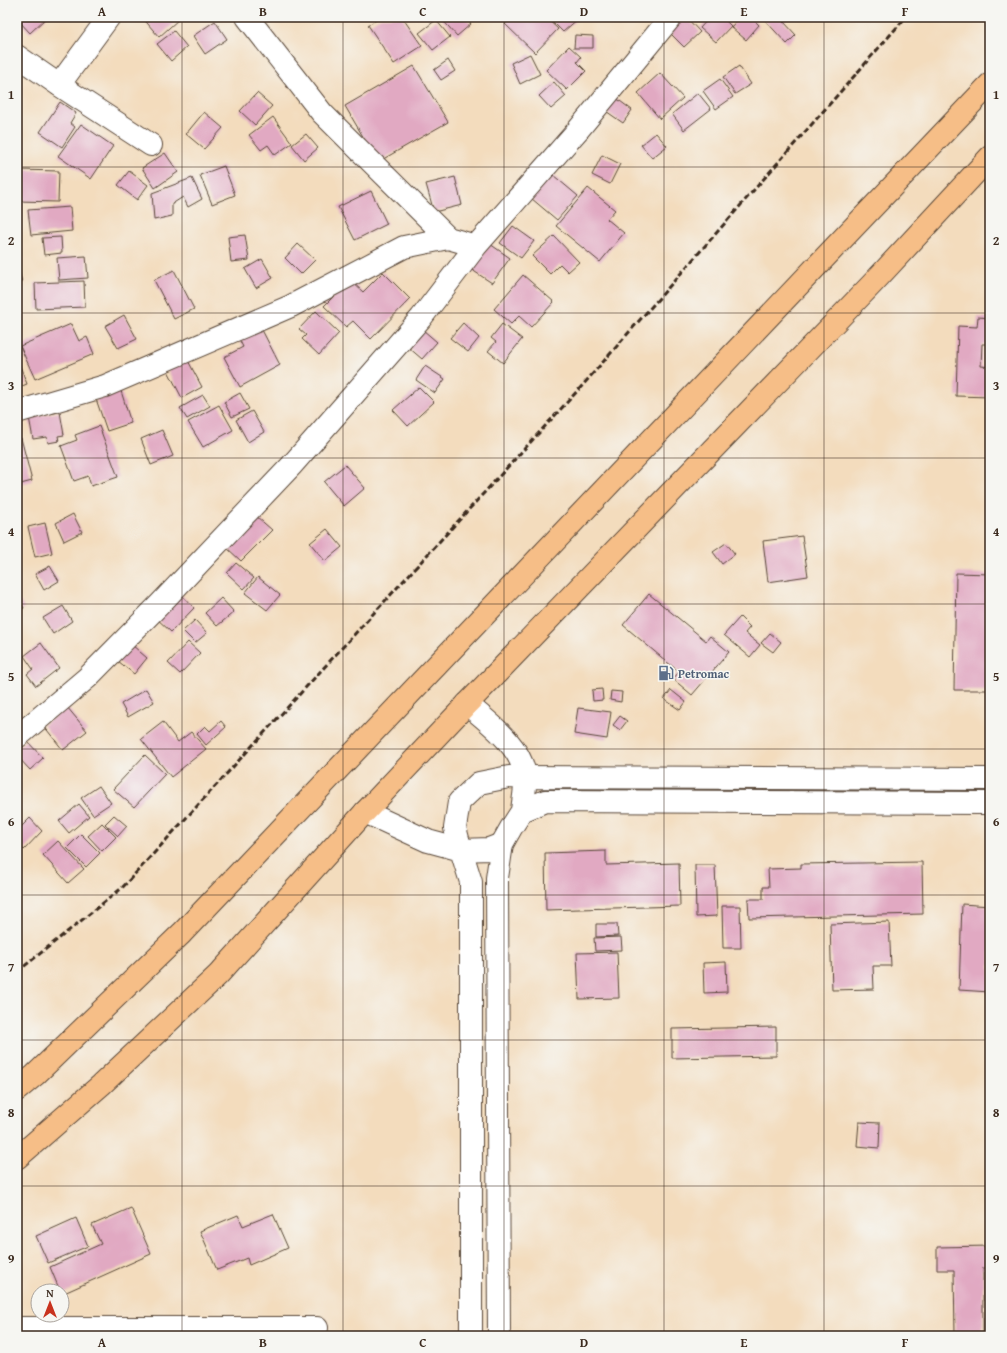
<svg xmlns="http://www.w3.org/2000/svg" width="1007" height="1353" viewBox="0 0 1007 1353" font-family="'Gentium Book Plus',serif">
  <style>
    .building { fill: #e1a9c2 }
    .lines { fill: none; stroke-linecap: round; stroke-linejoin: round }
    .minor-casing { stroke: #574536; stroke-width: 24 }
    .trunk-casing { stroke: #574536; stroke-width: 24 }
    .minor { stroke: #fff; stroke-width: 22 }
    .trunk { stroke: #f6be87; stroke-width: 22 }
    .rail { stroke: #3b2a1e; stroke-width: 3; stroke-dasharray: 6 3; stroke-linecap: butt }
    .grid { fill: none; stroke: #3b2a1e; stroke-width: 1; stroke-opacity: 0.55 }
    .labels { text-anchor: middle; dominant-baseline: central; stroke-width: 3; stroke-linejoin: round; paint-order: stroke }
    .service-label { font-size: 12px; font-weight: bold; fill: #4e5e75; stroke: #f6f6f2; text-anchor: start }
    .neatline { fill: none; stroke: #3b2a1e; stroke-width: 1.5 }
    .grid-label { font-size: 13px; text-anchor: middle; font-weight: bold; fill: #3b2a1e }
  </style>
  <rect width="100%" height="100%" fill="#f6f6f2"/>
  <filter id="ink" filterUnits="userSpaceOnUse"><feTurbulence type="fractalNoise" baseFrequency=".025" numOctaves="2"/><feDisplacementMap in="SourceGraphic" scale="8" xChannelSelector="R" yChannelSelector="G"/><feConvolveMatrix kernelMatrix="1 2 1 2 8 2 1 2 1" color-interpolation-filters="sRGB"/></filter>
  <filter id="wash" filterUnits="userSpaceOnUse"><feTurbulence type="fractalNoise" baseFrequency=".012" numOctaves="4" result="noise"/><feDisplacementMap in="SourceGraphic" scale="16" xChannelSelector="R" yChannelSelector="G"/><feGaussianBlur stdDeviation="0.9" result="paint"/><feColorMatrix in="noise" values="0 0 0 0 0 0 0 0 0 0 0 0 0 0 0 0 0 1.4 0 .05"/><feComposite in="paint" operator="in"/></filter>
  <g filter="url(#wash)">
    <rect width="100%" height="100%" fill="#f3dcbd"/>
    <g id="blocks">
      <!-- building -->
      <path class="building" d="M23 17H47L30 33 19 21Z
        M142 17H176L179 19 159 37Z
        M381 17H402L422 46 394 64 368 25Z
        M440 17H464L471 24 457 36Z
        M512 17H545L558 29 535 53 505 24Z
        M548 17H580L563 32Z
        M675 17H686L700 32 684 47 664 27Z
        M710 17H722L731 26 716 42 700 28Z
        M740 17H751L759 25 746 40 731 27Z
        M762 17H790L784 22 796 35 787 44Z
        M436 20 450 37 433 50 419 33Z
        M215 21 227 39 205 54 193 36Z
        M174 31 187 47 171 61 157 44Z
        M575 35 593 36V48H574Z
        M569 46 581 57 577 62 586 71 567 90 546 70Z
        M530 54 540 74 520 84 511 63Z
        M448 60 455 71 441 80 434 70Z
        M414 66 448 122 378 162 345 106Z
        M739 66 751 84 735 94 723 77Z
        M660 73 683 98 660 119 638 93Z
        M720 79 733 97 716 109 703 91Z
        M554 82 566 96 551 109 539 96Z
        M257 93 272 106 255 125 240 111Z
        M698 93 711 109 684 130 672 114Z
        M612 95 632 110 623 123 603 109Z
        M60 102 76 113 70 123 75 127 62 147 40 132Z
        M204 112 223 128 204 149 186 134Z
        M273 117 292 143 275 155 268 145 261 150 249 135Z
        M81 124 113 146 91 179 58 156Z
        M656 133 667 146 652 158 641 145Z
        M306 134 318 148 304 160 292 145Z
        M165 153 178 172 155 188 142 168Z
        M602 155 620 164 610 184 592 175Z
        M224 166 235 195 212 204 200 175Z
        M19 170 59 171 58 202 17 201Z
        M129 171 148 185 137 200 118 185Z
        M553 175 578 196 557 220 525 193Z
        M455 177 462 205 434 212 426 184Z
        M192 178 202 199 188 207 183 197 172 204V216L154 220 152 193Z
        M588 188 615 210 607 219 624 233 600 262 556 226Z
        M371 191 387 224 355 240 338 207Z
        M70 207 72 231 31 235 28 210Z
        M513 226 534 241 521 258 500 243Z
        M245 235 249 260 231 262 228 237Z
        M554 236 579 262 568 272 560 264 550 274 532 256Z
        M61 237 62 253 44 255 42 238Z
        M298 244 315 260 301 274 285 258Z
        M490 244 510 258 492 283 472 270Z
        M86 256 88 278 59 280 57 258Z
        M262 259 273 278 256 288 245 269Z
        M17 263 22 282 17 283Z
        M174 270 194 309 174 319 154 280Z
        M383 272 410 299 371 339 353 321 346 327 324 306 350 280 363 292Z
        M523 275 554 302 531 327 519 316 511 324 494 309Z
        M84 281 85 307 36 309 35 283Z
        M17 296H18L20 316H17Z
        M316 311 339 333 319 355 302 339 306 335 299 329Z
        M124 315 137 339 118 348 105 326Z
        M978 317 990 318V344H982L981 366 990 367V397L956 396 958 326 977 327Z
        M463 323 479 338 468 352 450 338Z
        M71 324 79 341 87 337 94 354 35 379 20 346Z
        M416 324 437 342 422 359 401 341Z
        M502 324 522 339 503 363 488 351 496 342 491 338Z
        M261 328 280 365 240 387 224 357 243 347 239 339Z
        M185 355 202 387 182 398 165 365Z
        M17 358 27 384 17 388Z
        M425 366 445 379 435 393 416 380Z
        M419 387 434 402 408 426 393 410Z
        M121 391 131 423 107 431 96 399Z
        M240 393 249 409 232 417 224 402Z
        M203 395 210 406 187 419 180 408Z
        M219 405 233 430 203 447 188 422Z
        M252 411 264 432 248 442 236 420Z
        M60 412 64 435 58 436 59 441 48 443 47 437 33 439 29 417Z
        M99 426 118 477 91 486 88 476 74 481 61 446 77 440 75 435Z
        M162 430 173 456 151 465 141 439Z
        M21 438 32 481 17 485V439Z
        M345 465 365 488 344 506 324 482Z
        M73 514 82 532 64 541 56 523Z
        M256 516 272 530 241 561 226 547Z
        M45 523 52 553 35 557 28 527Z
        M327 529 342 547 325 561 310 543Z
        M802 536 808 576 768 582 763 541Z
        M726 543 735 554 722 564 713 552Z
        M236 563 254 578 244 589 227 573Z
        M50 566 59 581 44 590 35 574Z
        M956 573 990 574V690H954Z
        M258 577 280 595 267 610 245 593Z
        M178 591 194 608 171 632 154 616Z
        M649 594 706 641 710 636 729 652 692 695 673 679 679 672 623 625Z
        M17 597 24 608 17 612Z
        M221 598 234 612 217 626 205 613Z
        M63 606 72 621 53 634 43 618Z
        M740 617 750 627 745 633 760 645 750 657 724 635Z
        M195 620 207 633 195 643 183 631Z
        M770 633 781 642 773 652 761 643Z
        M188 642 200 653 180 674 168 663Z
        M41 643 59 668 36 686 27 674 33 669 24 656Z
        M132 645 147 658 134 674 118 661Z
        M146 689 154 702 128 717 121 704Z
        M602 689 603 700 593 701 592 690Z
        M671 690 686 702 680 710 664 699Z
        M611 691 622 692 621 702 610 700Z
        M67 707 87 731 63 750 43 725Z
        M578 708 611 712 607 739 574 734Z
        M620 716 627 721 620 730 613 725Z
        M221 721 226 727 206 745 197 734 205 726 210 731Z
        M163 722 178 742 191 732 206 749 171 777 141 739Z
        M26 740 43 758 30 770 17 756V748Z
        M145 755 165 774 134 807 113 789Z
        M99 786 111 803 93 815 81 798Z
        M79 804 89 816 69 833 59 821Z
        M114 815 127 826 118 836 105 824Z
        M30 818 42 831 24 850 17 843V831Z
        M102 823 116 837 102 851 88 836Z
        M81 834 100 853 86 867 67 848Z
        M58 841 84 869 68 883 43 855Z
        M606 851V865L679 863 680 906 546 910 545 853Z
        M922 862 923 914 749 918 748 899H763V887H769L768 869 801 868V864Z
        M695 865H715L717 916 696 917Z
        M962 904 990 906V992L959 990Z
        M722 906H740L741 948H723Z
        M889 922 891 966H873L874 989 832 990 830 924Z
        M596 924H617L618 936 596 937Z
        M621 937 622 950 595 951 594 938Z
        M617 952 619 998 579 999 577 953Z
        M726 962 727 992 704 993 703 963Z
        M776 1027V1056L672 1058V1029Z
        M859 1122 880 1123 879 1148 857 1146Z
        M131 1208 151 1254 62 1294V1291H60L50 1267 101 1244 92 1225Z
        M273 1214 288 1248 249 1265 247 1258 217 1270 200 1231 238 1215 243 1226Z
        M76 1218 88 1246 48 1263 36 1236Z
        M990 1246V1268H983V1336H955L954 1270H937V1247Z"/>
    </g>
  </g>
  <g filter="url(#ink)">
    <use href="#blocks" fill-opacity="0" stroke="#574536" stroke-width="1"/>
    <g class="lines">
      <defs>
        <path id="minor" d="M247 17 322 113 448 238
          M17 56 59 85 151 145
          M59 85 109 17
          M17 412 105 386 291 306 404 247 448 238 476 246
          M467 704C488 722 523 747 525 777 526 788 523 800 522 811
          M17 737 87 678 160 604 291 466 421 318 476 246 578 130 671 17
          M365 812 428 841 461 850 471 882V1336
          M502 844 489 849 461 850 455 828 459 802 479 783 509 777 990 779
          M17 1328H317
          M499 1336 497 878 502 844 511 828 522 811 545 801 990 803"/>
        <path id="trunk" d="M17 1090 35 1075 182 933 990 84
          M17 1158 101 1085 218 975 365 812 467 704 873 283 990 157"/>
      </defs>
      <!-- minor casing -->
      <use href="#minor" class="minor-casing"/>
      <!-- trunk casing -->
      <use href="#trunk" class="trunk-casing"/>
      <!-- minor -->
      <use href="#minor" class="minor"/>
      <!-- trunk -->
      <use href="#trunk" class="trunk"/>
      <!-- rail -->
      <path class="rail" d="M17 972 122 888 581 387 906 17"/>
    </g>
  </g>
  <!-- grid -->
  <path class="grid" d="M182 17V1336M343 17V1336M504 17V1336M664 17V1336M824 17V1336M17 167H990M17 313H990M17 458H990M17 604H990M17 749H990M17 895H990M17 1040H990M17 1186H990"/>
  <!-- icons -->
  <defs>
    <symbol id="fuel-bare" viewBox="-9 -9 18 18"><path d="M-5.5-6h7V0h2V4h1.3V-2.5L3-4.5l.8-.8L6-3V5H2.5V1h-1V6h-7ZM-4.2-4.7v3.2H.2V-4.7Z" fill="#5c6f8a" stroke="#f6f6f2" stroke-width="2.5" paint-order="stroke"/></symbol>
  </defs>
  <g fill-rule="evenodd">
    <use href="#fuel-bare" x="655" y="662" width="22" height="22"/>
  </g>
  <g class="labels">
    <!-- service labels -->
    <g class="service-label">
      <text x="678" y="673">Petromac</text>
    </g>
  </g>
  <!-- margin -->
  <rect width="1007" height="1353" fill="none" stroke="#f6f6f2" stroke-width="44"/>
  <!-- north arrow -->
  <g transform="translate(50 1303)"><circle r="19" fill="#f6f6f2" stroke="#aba49d"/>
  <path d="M0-3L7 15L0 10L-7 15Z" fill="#c8321e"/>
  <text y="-6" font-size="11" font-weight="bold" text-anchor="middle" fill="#3b2a1e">N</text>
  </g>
  <rect x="22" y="22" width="963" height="1309" class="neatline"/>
  <g class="grid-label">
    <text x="102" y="16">A</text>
    <text x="263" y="16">B</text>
    <text x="423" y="16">C</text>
    <text x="584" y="16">D</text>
    <text x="744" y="16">E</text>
    <text x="905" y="16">F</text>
    <text x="11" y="99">1</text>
    <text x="996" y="99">1</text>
    <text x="11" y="245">2</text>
    <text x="996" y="245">2</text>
    <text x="11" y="390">3</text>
    <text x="996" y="390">3</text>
    <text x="11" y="536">4</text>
    <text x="996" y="536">4</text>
    <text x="11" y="681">5</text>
    <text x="996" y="681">5</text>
    <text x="11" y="826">6</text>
    <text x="996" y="826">6</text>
    <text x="11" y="972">7</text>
    <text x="996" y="972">7</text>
    <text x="11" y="1117">8</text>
    <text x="996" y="1117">8</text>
    <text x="11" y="1263">9</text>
    <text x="996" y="1263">9</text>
    <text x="102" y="1347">A</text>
    <text x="263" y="1347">B</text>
    <text x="423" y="1347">C</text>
    <text x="584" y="1347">D</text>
    <text x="744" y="1347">E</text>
    <text x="905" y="1347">F</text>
  </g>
</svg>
